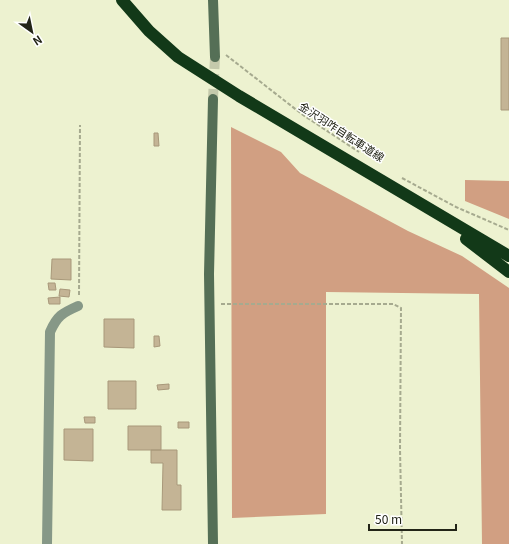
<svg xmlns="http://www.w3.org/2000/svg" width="509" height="544" viewBox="0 0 509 544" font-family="Georgia,'Noto Sans JP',serif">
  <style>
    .forest { fill: #d19f82 }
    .building { fill: #c4b495; stroke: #a8987a }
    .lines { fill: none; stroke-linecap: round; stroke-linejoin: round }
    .secondary-tunnel { stroke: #c4c9ab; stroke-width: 10; stroke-dasharray: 10 5; stroke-linecap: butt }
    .path { stroke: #a6aa8f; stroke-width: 2; stroke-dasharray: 4 2; stroke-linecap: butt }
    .street { stroke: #869887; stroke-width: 10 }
    .secondary { stroke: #556f56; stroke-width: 10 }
    .highway { stroke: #123918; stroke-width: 12 }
    .labels { text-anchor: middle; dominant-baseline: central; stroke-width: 3; stroke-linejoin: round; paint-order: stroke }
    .street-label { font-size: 11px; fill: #222417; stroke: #fff }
  </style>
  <rect width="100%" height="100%" fill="#edf2d0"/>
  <!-- forest -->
  <path class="forest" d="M231 127 281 152 300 173 408 231 462 256 509 288V544H482L479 294 326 292V514L232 518Z
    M465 180 509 181V219L465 201Z"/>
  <!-- building -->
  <path class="building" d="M501 38H509V110H501Z
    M154 133H158L159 146H154Z
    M52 259H71V280L51 279Z
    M48 283H55L56 290H49Z
    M60 289 70 290 69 297 59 296Z
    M60 297V304H49L48 298Z
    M104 319H134V348L104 347Z
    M154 336H159L160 346 154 347Z
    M108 381H136V409H108Z
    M169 384V389L158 390 157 385Z
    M84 417H95V423H85Z
    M178 422H189V428H178Z
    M128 426H161V450H128Z
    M64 429H93V461L64 460Z
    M151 450H177V485H181V510H162L163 463H151Z"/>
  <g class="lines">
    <!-- secondary-tunnel -->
    <path class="secondary-tunnel" d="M213 99 215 57"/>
    <!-- path -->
    <path class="path" d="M226 55 303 115 359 152
      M402 178 456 207 509 230
      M79 295 80 125
      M221 304H393L401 308 400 449 402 544"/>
    <!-- street -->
    <path class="street" d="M47 544 50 332C57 316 62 313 78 306"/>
    <!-- secondary -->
    <path class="secondary" d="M213 0 215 57
      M213 544 209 274 213 99"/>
    <!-- highway -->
    <path class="highway" d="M122 0 149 31 178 57 239 96 509 256
      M466 239 509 272"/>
  </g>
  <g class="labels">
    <!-- street labels -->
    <g class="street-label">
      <text transform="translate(342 131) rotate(33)">金沢羽咋自転車道線</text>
    </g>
  </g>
  <!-- north arrow -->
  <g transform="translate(32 32) rotate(147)" stroke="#ffffff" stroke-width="3" paint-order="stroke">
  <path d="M0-3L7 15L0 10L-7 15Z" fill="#222417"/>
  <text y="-6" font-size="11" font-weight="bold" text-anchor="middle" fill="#222417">N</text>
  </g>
  <!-- scale -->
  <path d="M369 524v6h87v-6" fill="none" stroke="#222417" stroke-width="2"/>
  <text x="375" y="524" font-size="12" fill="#222417" stroke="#ffffff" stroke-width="3" paint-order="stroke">50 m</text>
</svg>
